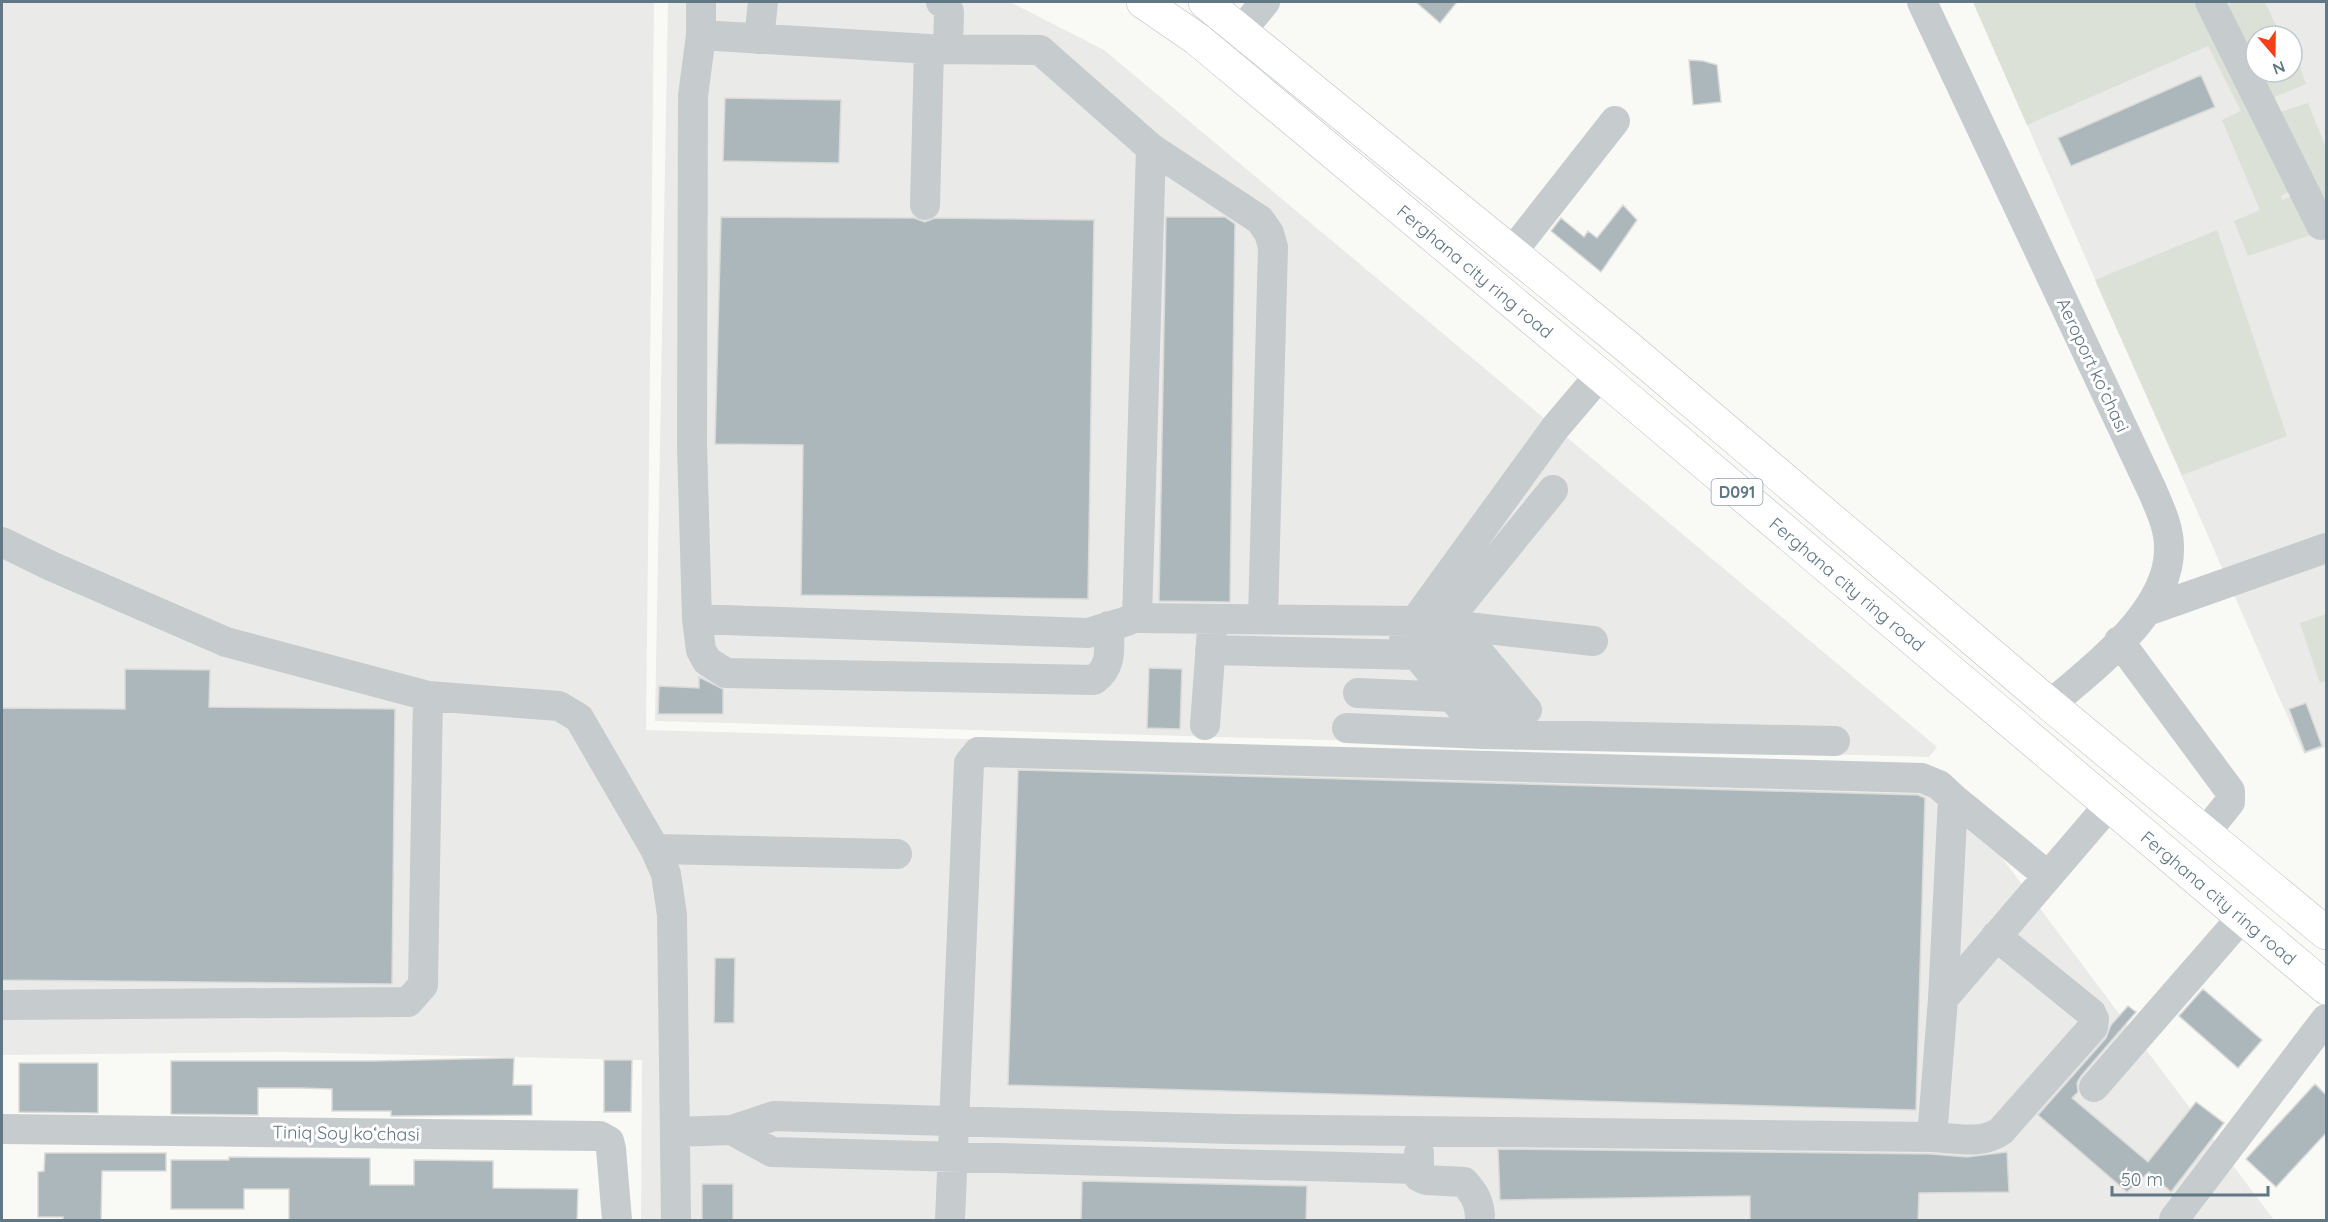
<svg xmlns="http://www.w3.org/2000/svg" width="2328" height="1222" viewBox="0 0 2328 1222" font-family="Quicksand,sans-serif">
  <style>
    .built { fill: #eaeae9; fill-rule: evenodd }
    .green { fill: #dbe1d6 }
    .building { fill: #acb7bc; stroke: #dadad8; stroke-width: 1.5 }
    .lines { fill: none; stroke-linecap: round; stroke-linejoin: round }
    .highway-casing { stroke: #babec1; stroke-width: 34 }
    .minor { stroke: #c6cbce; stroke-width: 30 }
    .highway { stroke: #fff; stroke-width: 33 }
    .labels { text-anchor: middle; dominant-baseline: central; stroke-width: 6; stroke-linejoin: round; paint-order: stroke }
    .shield { fill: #fff; stroke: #90a0a9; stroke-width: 1.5 }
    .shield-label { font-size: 16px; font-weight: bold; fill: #617784 }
    .street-label { font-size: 18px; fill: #617784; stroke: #fff }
  </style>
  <rect width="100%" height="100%" fill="#f9f9f6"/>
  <!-- built -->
  <path class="built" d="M2 2H654L646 730 1933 766 2274 1220H641L642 1060 280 1052 2 1055Z
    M668 2H1010L1104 50 1937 747 1929 757 655 721Z
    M1973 2H2326V747L2304 754ZM2256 36H2292V72H2256Z"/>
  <!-- green -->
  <path class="green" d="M1973 2H2199L2297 188 2281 196 2282 200 2298 194 2314 234 2248 256 2234 221 2260 210 2222 120 2241 111 2208 46 2027 125Z
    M2232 2H2265L2281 36H2256V70L2226 8Z
    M2292 61H2298L2306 84 2270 99 2257 72H2292Z
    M2308 103 2326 148V211L2277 113Z
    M2217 230 2287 436 2182 475 2095 280Z
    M2326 614V681L2320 683 2300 623Z"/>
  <!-- building -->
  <path class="building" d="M1416 2H1457L1440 23Z
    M1689 60 1703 61 1717 65 1721 102 1693 105Z
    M2201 75 2215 107 2071 166 2058 138Z
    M725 98 841 100 839 163 723 161Z
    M1623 205 1637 220 1601 272 1551 231 1561 218 1584 237 1588 231 1597 238Z
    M721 217 914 218 925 222 935 218 1094 220 1088 599 801 595 803 445 715 444Z
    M1166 217H1225L1235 224 1230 602 1159 601Z
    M1149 668 1182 669 1180 729 1147 728Z
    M125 669 210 670 209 707 395 709 392 984 2 980V708L125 709Z
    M699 677 723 689V714H658L659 686 699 688Z
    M2306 703 2322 746 2305 752 2289 709Z
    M1018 770 1918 795 1925 798 1916 1110 1008 1085Z
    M715 958H735L734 1023H714Z
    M2203 989 2262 1040 2238 1068 2179 1016Z
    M2128 1006 2136 1012 2081 1076 2077 1083 2078 1092 2072 1098 2148 1162 2196 1102 2224 1123 2171 1192 2149 1172 2127 1192 2038 1115 2106 1038 2111 1025Z
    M514 1058 513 1085H532V1115L391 1116V1111H332V1089L301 1088H258V1115L171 1114V1061H374Z
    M604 1060H632L631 1112H604Z
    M19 1063H98V1113L19 1112Z
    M2315 1084 2326 1095V1133L2276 1187 2246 1159Z
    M1498 1149 1931 1154 1967 1157 2007 1152 2009 1192 1919 1193 1918 1221H1750V1196L1500 1200Z
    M45 1153H166V1171H102L101 1221H63V1217H38V1172L44 1171Z
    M229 1157 370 1158V1185H414V1160L493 1161V1188L578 1189 577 1221H289V1189H244V1209H171V1160H229Z
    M1082 1181 1307 1186 1306 1221H1081Z
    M702 1184H733V1221H702Z"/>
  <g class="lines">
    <defs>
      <g id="highway">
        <path id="s1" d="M1143 2 1197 39 1600 375 2326 988"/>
        <path d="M1205 2 1624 344 2041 697 2326 933"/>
      </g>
    </defs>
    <!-- highway casing -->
    <use href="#highway" class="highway-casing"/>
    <!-- minor -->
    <path class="minor" d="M701 2V35L929 49 1040 50 1151 148 1137 618 1415 621 1555 428 1600 375
      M941 2 946 4 949 12 948 49
      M1922 2 2152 490C2160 509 2169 527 2169 547 2171 611 2093 667 2050 705
      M2210 2 2321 225
      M1242 30 1265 2
      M701 35 693 96 692 445 697 619 701 650 707 661 726 673 1094 680C1113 666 1109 648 1109 626
      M759 39 763 2
      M1151 148 1260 220 1269 233 1273 247 1263 619
      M925 205 929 49
      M1512 252 1615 121
      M2 542 51 566 226 642 428 696 559 706 579 718 655 849 666 874 672 915 676 1220
      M2147 611 2326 548
      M697 619 1088 633 1127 621
      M1415 621 1593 641
      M1425 622 1517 735
      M1443 625 1553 490
      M1457 626 1527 710
      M1404 640 1483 734
      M2119 641 2230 791V802L2205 833
      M1210 650 1417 655
      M1358 693 1453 697
      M1205 725 1212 629
      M1347 728 1483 734 1835 741
      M1953 798 2048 876
      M655 849 897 854
      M2 1005 408 1002 423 985 428 696
      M2094 1087 2242 917
      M2 1129 600 1136 609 1141 611 1149 617 1220
      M732 1130 772 1152 1418 1169
      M676 1132 732 1130 774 1116 1232 1129 1932 1137 1943 999 2109 805
      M1932 1137C1955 1138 1982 1145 2001 1131L2093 1027 2094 1019 2091 1013 1996 936
      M1419 1153V1177L1426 1180 1464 1182C1475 1194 1480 1203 1480 1220
      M2174 1219 2326 1019
      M950 1220 969 763 978 752 1922 778 1939 785 1953 798 1943 999"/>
    <!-- highway -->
    <use href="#highway" class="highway"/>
  </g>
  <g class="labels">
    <!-- shield labels -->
    <rect class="shield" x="1711.5" y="479" width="51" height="26" rx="4.5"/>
    <g class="shield-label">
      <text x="1737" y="492">D091</text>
    </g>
    <!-- street labels -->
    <g class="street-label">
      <text stroke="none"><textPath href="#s1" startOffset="428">Ferghana city ring road</textPath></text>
      <text transform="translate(2093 365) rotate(65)">Aeroport koʻchasi</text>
      <text stroke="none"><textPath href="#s1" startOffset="914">Ferghana city ring road</textPath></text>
      <text stroke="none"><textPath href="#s1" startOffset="1400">Ferghana city ring road</textPath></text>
      <text transform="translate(346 1133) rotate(1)">Tiniq Soy koʻchasi</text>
    </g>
  </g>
  <!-- border -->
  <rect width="2328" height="1222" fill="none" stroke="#617784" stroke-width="6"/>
  <!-- north arrow -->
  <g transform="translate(2274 54) rotate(160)"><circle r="28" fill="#ffffff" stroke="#c0c9ce" stroke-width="1.5"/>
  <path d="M0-4.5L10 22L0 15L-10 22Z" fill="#f43f1a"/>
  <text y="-9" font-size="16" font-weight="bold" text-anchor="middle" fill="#617784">N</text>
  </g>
  <!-- scale -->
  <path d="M2112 1186v9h156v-9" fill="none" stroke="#617784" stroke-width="3"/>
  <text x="2121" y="1186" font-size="18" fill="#617784" stroke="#ffffff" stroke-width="4.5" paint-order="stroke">50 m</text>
</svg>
